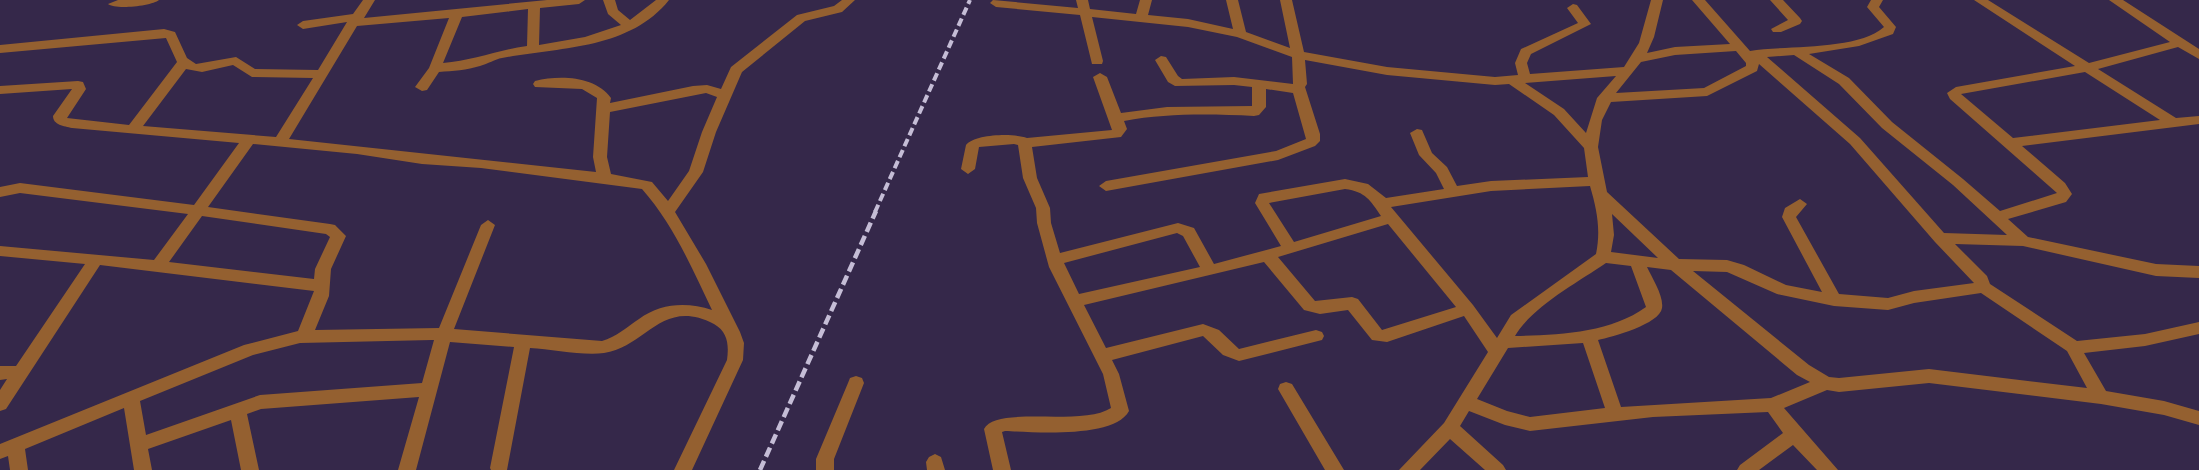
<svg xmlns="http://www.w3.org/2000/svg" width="2199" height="470" viewBox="0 0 2199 470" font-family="'Space Grotesk',sans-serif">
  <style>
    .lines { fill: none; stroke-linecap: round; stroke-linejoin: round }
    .street { fill: #946030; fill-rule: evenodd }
    .rail-far1 { stroke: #c5bdd6; stroke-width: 4; stroke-dasharray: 8 4; stroke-linecap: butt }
    .rail { stroke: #c5bdd6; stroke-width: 4.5; stroke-dasharray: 10 4.5; stroke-linecap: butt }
  </style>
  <rect width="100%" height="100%" fill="#35284a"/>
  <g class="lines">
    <!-- street -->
    <path class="street" d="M118 0H159C152 6 115 10 108 4Z
      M363 0H375L364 18 547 0H585L579 4 540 8 539 45 585 37 621 25 608 14 603 0H615L618 10 630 20 656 0H669C629 50 559 47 502 58 495 59 488 64 480 66 467 70 453 71 439 72L427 90 422 91 415 87 429 68 449 18 357 26 289 139 596 172 593 157 597 98 582 89 535 87 533 84 535 81C560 75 595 76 611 98L610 103 693 86 707 85 721 89 731 67 797 15 834 6 842 0H855L842 12 805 21 742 72 716 132 703 172 675 212 706 264 740 332 744 343 743 360 692 470H674L727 360C729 345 728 332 714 324 662 297 646 347 604 353 583 356 552 349 530 348L507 470H491L490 468 514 347 450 342 416 470H398L419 397 261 409 247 414 259 470H241L231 420 148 449 152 470H134L124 408 25 449 28 470H10L8 456 0 459V444L244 345 298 331 314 291 100 265 6 409 0 411V390L7 379 0 380V366H16L85 264 0 256V246L154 260 188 214 20 193 0 197V187L20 183 194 205 239 143 72 128C64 126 53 125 53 116L72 89 0 94V86L78 81 83 82 86 89 67 118 129 125 177 62 166 38 0 53V45L164 29 175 32 187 58 196 64 236 57 255 69 318 70 347 22 303 29 297 25 303 21 353 14ZM528 9 527 46C498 50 472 61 443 63L462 17ZM233 65 252 77 313 78 276 137 143 126 186 69 202 72ZM706 93 717 97 702 132 689 171 668 201 652 182 611 174 607 157 610 112ZM253 144 357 154 422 164 481 168 642 189C673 224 692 268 712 310 687 302 661 303 639 319 627 327 616 337 602 341L454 329 495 225 488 220 481 225 439 328 315 330 329 296 331 269 346 236 335 225 330 224 208 207ZM202 216 326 234 330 237 315 269 314 279 169 262ZM432 340H434L422 383 260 395 146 435 140 401 253 355 300 343Z
      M993 0 1078 8 1076 0H1088L1090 9 1136 14 1140 0H1152L1148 15 1188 19 1233 29 1226 0H1238L1246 32 1290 48 1280 0H1292L1304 52 1387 67 1495 77 1518 75 1515 63 1521 49 1578 23 1567 8 1573 4 1577 5 1591 24 1531 54 1527 63 1530 74 1624 67 1639 43 1651 0H1663L1654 37 1647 53 1675 47 1730 44 1692 0H1705L1750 51C1785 45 1857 51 1884 27L1867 7 1871 0H1883L1879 7 1896 27 1893 34 1859 46 1809 54 1849 78 1892 122 1963 179 2000 211 2057 193 1950 99 1947 93 1956 87 2075 66 1974 0H1988L2089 63 2170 42 2109 0H2123L2199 49V59L2178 47 2098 69 2176 118 2199 116V124L2022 146 2065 183 2072 194 2066 202 2008 219 2028 237 2156 264 2199 266V278L2156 276 2023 246 1955 244 1987 276 1990 284 2077 341 2145 334 2199 322V334L2145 346 2084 353 2106 391 2164 401 2199 411V425L2164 415 2101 404 1929 383 1839 392 1827 390 1784 408 1838 470H1817L1793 445 1759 470H1737L1740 465 1783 433 1768 412 1653 417 1530 431 1505 425 1469 411 1460 426 1503 465 1506 470H1485L1450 439 1420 470H1399L1444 423 1488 352 1464 316 1387 342 1372 340 1348 310 1320 314 1304 310 1264 262 1084 305 1106 348 1203 324 1219 330 1239 349 1316 330 1322 332 1324 336 1322 340 1239 361 1223 355 1203 336 1112 360 1119 374 1129 411C1114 439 1032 432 1005 431L1002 432 1011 470H993L984 429C996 405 1082 427 1111 408L1103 374 1049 267 1037 223 1036 208 1023 178 1018 145 1014 144 979 147 975 169 968 174 961 169 966 145C975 134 1014 133 1027 138L1112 130 1093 77 1100 73 1107 77 1121 113 1167 107 1252 106V87L1234 85 1175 86 1168 82 1155 60 1161 56 1166 57 1178 76 1182 79 1234 77 1293 84 1292 57 1237 37 1188 27 1092 17 1103 61 1102 64H1092L1080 15 996 7 990 3ZM1736 51 1746 63V66L1704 88 1616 93 1641 62 1675 55ZM1794 55 1839 84 1882 128 1953 185 2007 235 1944 233 1860 138 1767 57ZM1305 60 1387 75 1495 85 1509 84 1554 115 1584 148 1588 177 1491 181 1457 186 1447 167 1432 153 1422 130 1417 129 1410 133 1419 155 1436 173 1444 189 1386 198 1368 184 1345 179 1259 194 1255 203 1281 246 1214 264 1194 228 1178 223 1060 253 1051 223 1050 208 1037 178 1032 147 1121 137 1127 129 1124 121C1167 113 1211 114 1254 116L1259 115 1266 107V89L1293 93 1306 139 1276 151 1106 181 1099 186 1106 191 1278 160 1315 146 1320 141V134L1305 87 1307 84ZM1759 64 1850 144 1935 242 1974 283 1914 291 1888 298 1839 294 1796 217 1807 204 1800 199 1785 208 1782 217 1822 292 1786 285 1744 265 1727 260 1679 259 1607 192 1598 147 1602 120 1611 102 1707 96 1757 71ZM2085 72 2160 120 2013 138 1961 94ZM1616 76 1597 98 1586 133 1564 109 1525 83ZM1590 186C1597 210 1601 230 1596 254L1511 315 1497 338 1473 305 1391 207 1491 191ZM1345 189C1366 192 1370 200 1381 216L1294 242 1269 203ZM1612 214 1658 258 1611 252 1614 235ZM1388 224 1456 307 1382 330 1358 299 1352 297 1315 301 1278 257ZM1177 233 1183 236 1200 267 1079 294 1064 263ZM1606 263 1631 266 1646 307C1610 333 1559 335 1515 336 1533 306 1577 283 1606 263ZM1647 267 1671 270 1797 375 1810 382 1771 398 1621 407 1598 340C1612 337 1660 324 1662 308 1664 296 1652 278 1647 267ZM1693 271 1727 272 1777 294 1834 306 1888 310 1914 303 1981 293 2067 351 2087 388 1929 369 1839 378 1829 377 1809 365ZM1583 343 1605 408 1530 417 1507 411 1477 399 1508 348Z
      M1770 0H1783L1800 18 1802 21 1800 24 1781 32H1773L1771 29 1788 20Z
      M856 376 862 378 864 383 834 459V470H816V459L848 383 850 378Z
      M1286 382 1292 384 1344 470H1325L1278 389 1280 384Z
      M935 454 941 457 945 470H927L926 462 929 457Z"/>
    <!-- rail-far1 -->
    <path class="rail-far1" d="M875 212 970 0"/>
    <!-- rail -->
    <path class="rail" d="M760 470 876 211"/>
  </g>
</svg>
